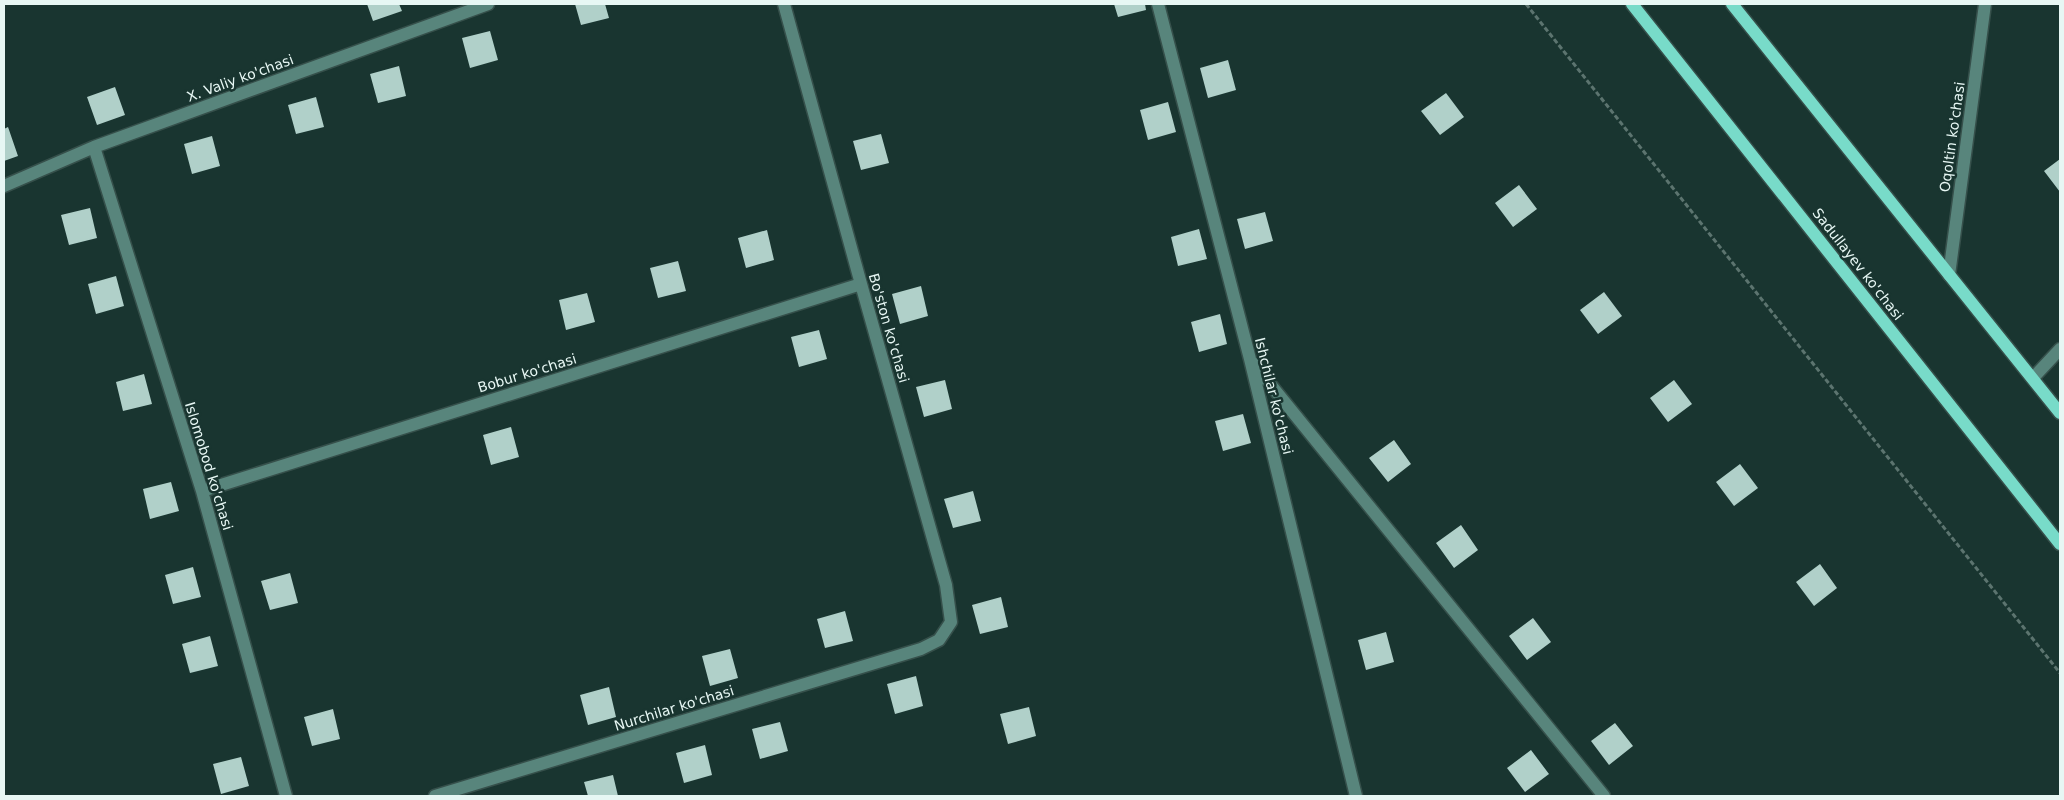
<svg xmlns="http://www.w3.org/2000/svg" width="2064" height="800" viewBox="0 0 2064 800" font-family="'DejaVu Sans',sans-serif">
  <style>
    .building { fill: #b0d0c9 }
    .lines { fill: none; stroke-linecap: round; stroke-linejoin: round }
    .minor-casing { stroke: #36504b; stroke-width: 15 }
    .major-casing { stroke: #36504b; stroke-width: 15 }
    .path { stroke: #5c746f; stroke-width: 3; stroke-dasharray: 5 2.5; stroke-linecap: butt }
    .minor { stroke: #58857c; stroke-width: 12 }
    .major { stroke: #78dbc9; stroke-width: 12 }
    .labels { text-anchor: middle; dominant-baseline: central; stroke-width: 5; stroke-linejoin: round; paint-order: stroke }
    .street-label { font-size: 14px; fill: #e7f7f4; stroke: #193530 }
  </style>
  <rect width="100%" height="100%" fill="#193530"/>
  <!-- building -->
  <path class="building" d="M367 4H399L402 11 373 21Z
    M575 4H605L609 18 581 25Z
    M1114 4H1145L1146 10 1118 17Z
    M490 31 498 60 470 68 462 38Z
    M1228 60 1236 90 1208 98 1200 68Z
    M399 66 406 96 378 103 370 74Z
    M115 87 125 115 97 125 87 97Z
    M1446 93 1464 117 1440 135 1421 111Z
    M316 97 324 127 296 134 288 105Z
    M1168 102 1176 132 1148 140 1140 110Z
    M8 127 18 156 4 161V129Z
    M881 134 889 163 861 170 853 141Z
    M212 136 220 166 192 174 184 144Z
    M2060 159V192L2044 171Z
    M1519 185 1537 209 1513 227 1495 203Z
    M90 208 97 238 69 245 61 215Z
    M1265 212 1273 241 1245 249 1237 219Z
    M1199 229 1207 259 1178 266 1171 237Z
    M767 230 774 260 746 268 738 238Z
    M678 261 686 291 658 298 650 268Z
    M116 276 124 306 96 314 88 284Z
    M921 286 928 316 900 324 892 294Z
    M1604 292 1622 316 1598 334 1580 310Z
    M587 293 595 322 566 330 559 300Z
    M1220 314 1227 344 1199 352 1191 322Z
    M819 330 827 359 799 367 791 337Z
    M144 374 152 404 123 411 116 382Z
    M945 380 952 409 924 417 916 387Z
    M1674 380 1692 404 1668 422 1650 398Z
    M1243 414 1251 443 1223 451 1215 421Z
    M511 427 519 457 491 465 483 435Z
    M1394 440 1411 464 1388 482 1369 458Z
    M1740 464 1758 488 1734 506 1716 482Z
    M171 482 179 511 150 519 143 489Z
    M973 491 981 521 953 528 944 499Z
    M1461 525 1478 550 1454 568 1436 543Z
    M1820 564 1837 588 1814 606 1796 582Z
    M193 567 201 597 173 604 165 575Z
    M290 573 298 603 270 610 261 581Z
    M1001 597 1008 627 980 634 972 605Z
    M845 611 853 641 825 648 817 619Z
    M1533 618 1551 642 1527 660 1509 636Z
    M1386 632 1394 662 1366 670 1358 640Z
    M210 636 218 666 190 673 182 644Z
    M730 649 738 678 710 686 702 656Z
    M916 676 923 706 895 714 887 684Z
    M609 687 616 717 588 725 580 695Z
    M1029 707 1036 736 1008 744 1000 714Z
    M333 709 340 739 312 746 304 717Z
    M780 722 788 751 760 759 752 729Z
    M1615 723 1633 746 1609 765 1591 741Z
    M705 745 712 775 684 783 676 753Z
    M1531 750 1549 774 1525 792 1507 768Z
    M241 757 249 786 221 794 213 764Z
    M613 775 618 796H588L584 782Z"/>
  <g class="lines">
    <defs>
      <path id="minor" d="M1158 4 1250 359 1356 796
        M94 147 202 491 286 796
        M4 186 94 147 488 4
        M1949 275 1985 4
        M1253 363 1604 796
        M2033 378 2060 349
        M202 491 861 284
        M435 796 921 649 939 640 951 622 946 585 861 284 784 4"/>
      <path id="major" d="M1632 4 2060 544
        M1732 4 2060 413"/>
    </defs>
    <!-- minor casing -->
    <use href="#minor" class="minor-casing"/>
    <!-- major casing -->
    <use href="#major" class="major-casing"/>
    <!-- path -->
    <path class="path" d="M1526 4 2060 673"/>
    <!-- minor -->
    <use href="#minor" class="minor"/>
    <!-- major -->
    <use href="#major" class="major"/>
  </g>
  <g class="labels">
    <!-- street labels -->
    <g class="street-label">
      <text transform="translate(240 78) rotate(-20)">X. Valiy ko'chasi</text>
      <text transform="translate(1952 137) rotate(-82)">Oqoltin ko'chasi</text>
      <text transform="translate(1858 264) rotate(52)">Sadullayev ko'chasi</text>
      <text transform="translate(889 328) rotate(74)">Bo'ston ko'chasi</text>
      <text transform="translate(527 373) rotate(-17)">Bobur ko'chasi</text>
      <text transform="translate(1274 396) rotate(76)">Ishchilar ko'chasi</text>
      <text transform="translate(209 466) rotate(73)">Islomobod ko'chasi</text>
      <text transform="translate(674 708) rotate(-17)">Nurchilar ko'chasi</text>
    </g>
  </g>
  <!-- border -->
  <rect width="2064" height="800" fill="none" stroke="#e7f7f4" stroke-width="10"/>
</svg>
